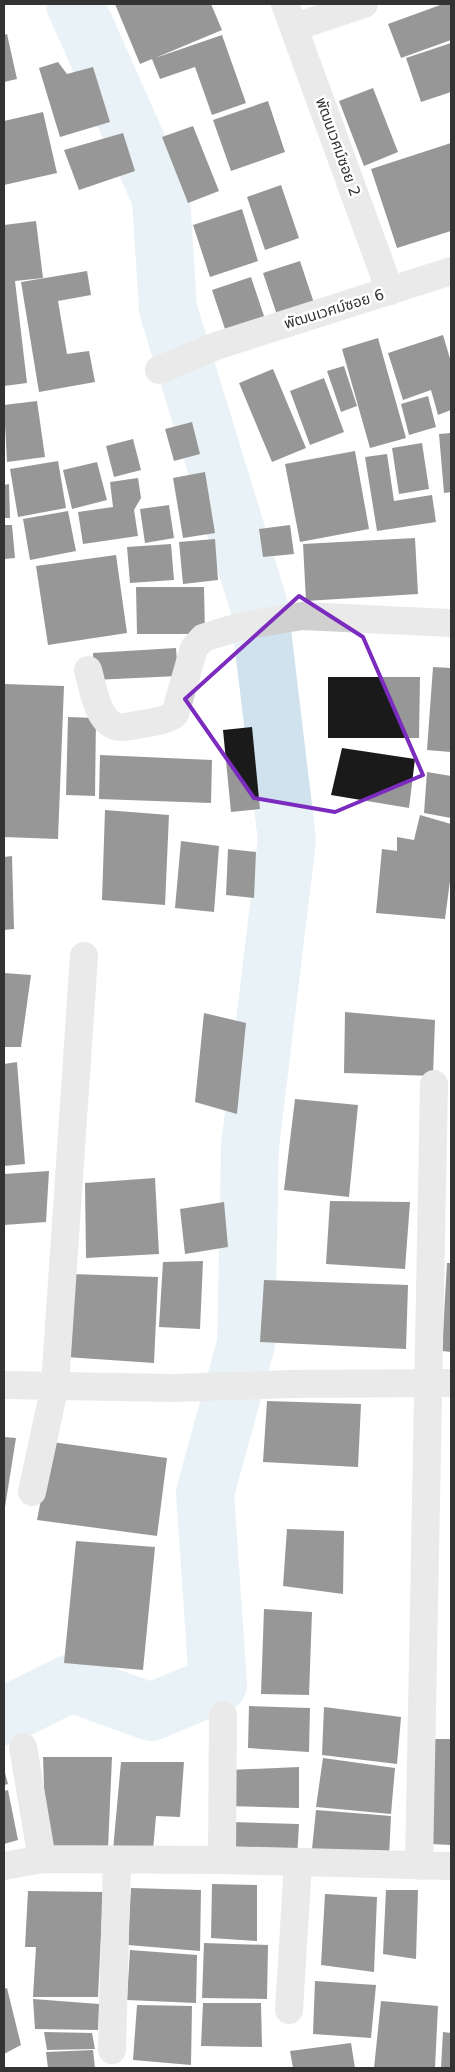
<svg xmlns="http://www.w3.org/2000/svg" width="455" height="2072" viewBox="0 0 455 2072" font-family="'DejaVu Sans','Noto Sans Thai',sans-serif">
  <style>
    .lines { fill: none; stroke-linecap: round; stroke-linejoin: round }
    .river { stroke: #cfe2ee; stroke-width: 58 }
    .building { fill: #1a1a1a }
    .minor { stroke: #d0d0d0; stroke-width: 28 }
    .marked { fill: none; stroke: #7b2cbf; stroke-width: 4; stroke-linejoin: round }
    .labels { text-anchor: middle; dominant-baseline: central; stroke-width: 5; stroke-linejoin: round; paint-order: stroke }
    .street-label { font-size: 15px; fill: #333; stroke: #fff }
  </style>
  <rect width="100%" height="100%" fill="#fff"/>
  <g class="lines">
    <!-- river -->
    <path class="river" d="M4 1716 71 1683 151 1712 218 1684 205 1493 246 1344 250 1146 287 840 259 606 168 309 161 198 75 4"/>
  </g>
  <!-- building -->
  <path class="building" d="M115 4H211L222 30 155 58 222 35 246 103 212 115 195 67 160 79 152 59 140 64Z
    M443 4H451V40L401 58 388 24Z
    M7 34 17 79 4 82V35Z
    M451 43V92L421 102 406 58Z
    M58 62 67 74 93 67 110 122 60 137 39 68Z
    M373 88 398 152 364 166 339 101Z
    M268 101 285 152 231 171 213 120Z
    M43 112 57 173 4 185V121Z
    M193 126 219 191 188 203 162 137Z
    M123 133 135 171 79 190 64 150Z
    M451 143V231L397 248 371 169Z
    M281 185 299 238 265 250 247 197Z
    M242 209 258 261 210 277 193 225Z
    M36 221 43 278 15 281 27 383 4 386V225Z
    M300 261 316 309 279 321 263 273Z
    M87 271 91 295 58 301 67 354 89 351 95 382 39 392 21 282Z
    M251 277 267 325 228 338 212 290Z
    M443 335 451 362V410L438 415 431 390 403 400 388 353Z
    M378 338 406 438 370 448 342 349Z
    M344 366 357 406 341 412 327 371Z
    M273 369 306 448 272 462 239 383Z
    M324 378 344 432 310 445 290 391Z
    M428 396 436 427 409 435 401 404Z
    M37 401 45 457 7 462 4 405Z
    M192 422 200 454 174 461 165 429Z
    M451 433V492L444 493 439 434Z
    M133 439 141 470 114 477 106 446Z
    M422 443 429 489 399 494 392 448Z
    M355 451 369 529 300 542 285 464Z
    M387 454 394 501 432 495 436 522 377 531 365 457Z
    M58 461 66 508 18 517 10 469Z
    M97 462 107 500 72 509 63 470Z
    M205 472 215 533 183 538 173 478Z
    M138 478 141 498 134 510 138 536 83 544 78 512 113 507 110 482Z
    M9 484 10 518H4V485Z
    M169 505 174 538 145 543 140 509Z
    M68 511 76 551 30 560 23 519Z
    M4 525H12L15 558 4 559Z
    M290 525 294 554 263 557 259 529Z
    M415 538 418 594 306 601 303 544Z
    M215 539 218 580 183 584 179 542Z
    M171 544 174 580 130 583 127 547Z
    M116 555 127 633 48 645 36 566Z
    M136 587H204L205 634H137Z
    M176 648 178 676 94 680 93 653Z
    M433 667 451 668V752L427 750Z
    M328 677H420L419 738H328Z
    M4 684 64 686 58 839 4 837Z
    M68 717 96 718 95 796 66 795Z
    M252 727 260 809 231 812 223 730Z
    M342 748 415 759 409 808 331 795Z
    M100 755 212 760 211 803 99 799Z
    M427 772 451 776V818L424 813Z
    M105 810 169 815 165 905 102 900Z
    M420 815 451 824V873L445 919 376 913 382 849 397 851V837L414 840Z
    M181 841 219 846 214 912 175 908Z
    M228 849 256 852 254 898 226 895Z
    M12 856 14 929 4 930V857Z
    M4 973 31 975 21 1047H4Z
    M345 1012 435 1020 433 1076 344 1073Z
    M204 1013 246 1023 237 1114 195 1102Z
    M17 1062 25 1164 4 1166V1064Z
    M295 1099 358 1105 349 1197 284 1190Z
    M49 1171 46 1222 4 1225V1174Z
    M155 1178 159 1254 86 1258 85 1183Z
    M330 1201 410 1202 405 1269 326 1264Z
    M224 1202 228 1247 185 1254 180 1209Z
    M203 1261 200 1329 159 1327 163 1262Z
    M447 1263H451V1352L442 1351Z
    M72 1274 158 1277 154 1363 66 1357Z
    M264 1280 408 1285 406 1349 260 1342Z
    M267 1401 361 1404 358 1467 263 1462Z
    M4 1437 16 1438 5 1507H4Z
    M52 1442 167 1458 157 1536 37 1520Z
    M287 1529 344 1531 343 1594 283 1586Z
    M76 1541 155 1547 143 1670 64 1663Z
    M264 1609 312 1612 309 1695 261 1694Z
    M249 1706 310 1708 309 1752 248 1748Z
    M324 1707 401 1717 397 1764 322 1755Z
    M435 1739H451V1845L430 1844Z
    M43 1757H112L108 1849 46 1847Z
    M323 1758 395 1768 391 1814 316 1807Z
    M121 1762H184L180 1817 156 1816 153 1850H113Z
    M299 1767V1808L227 1806 230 1770Z
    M4 1769 8 1784 4 1785Z
    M8 1790 18 1840 4 1844V1791Z
    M316 1810 391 1816 389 1856 312 1849Z
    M232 1822 299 1824 297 1858 229 1853Z
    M212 1884 257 1885V1941L211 1938Z
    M131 1888 201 1890 200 1951 128 1945Z
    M386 1890H418L416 1959 383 1954Z
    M28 1891 103 1892 98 1997H33L36 1947H25Z
    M325 1894 377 1897 374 1972 321 1965Z
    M204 1943 268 1945 267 1999 202 1998Z
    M130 1950 197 1955 196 2003 127 2000Z
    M315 1981 376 1985 371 2038 313 2034Z
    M7 1988 21 2045 4 2054V1989Z
    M33 1999 99 2004 98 2030 35 2029Z
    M381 2001 438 2006 435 2068H374Z
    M203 2003H261L262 2047 201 2046Z
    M137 2005 192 2006 191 2065 133 2060Z
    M44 2032 92 2033 95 2049 47 2050Z
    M443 2032 451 2033V2068H441Z
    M351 2043 355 2068H293L290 2051Z
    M93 2050 95 2068H48L46 2052Z"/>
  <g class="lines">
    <!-- minor -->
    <path class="minor" d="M285 4 390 291
      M295 27 364 4
      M159 370 216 346 451 271
      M88 670C93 687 97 724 119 727 126 728 135 725 142 724 154 722 166 721 175 714L194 648 203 638 242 626 302 616 451 623
      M4 1385 174 1388 290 1384 451 1383
      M32 1492 55 1385 84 956
      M23 1747 42 1859
      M222 1860 223 1715
      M4 1866 42 1859 222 1860 451 1866
      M419 1866 434 1084
      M289 2010 298 1863
      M112 2050 117 1860"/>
  </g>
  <!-- marked area -->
  <path d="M0 0H455V2072H0ZM299 596 363 637 423 775 335 812 254 798 185 699Z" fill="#fff" fill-opacity=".55" fill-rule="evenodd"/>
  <path class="marked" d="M299 596 363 637 423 775 335 812 254 798 185 699Z"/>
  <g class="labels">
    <!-- street labels -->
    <g class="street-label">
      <text transform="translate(338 147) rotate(70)">พัฒนเวศม์ซอย 2</text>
      <text transform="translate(334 309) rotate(-17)">พัฒนเวศม์ซอย 6</text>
    </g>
  </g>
  <!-- border -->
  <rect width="455" height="2072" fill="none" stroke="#333333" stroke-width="10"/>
</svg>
